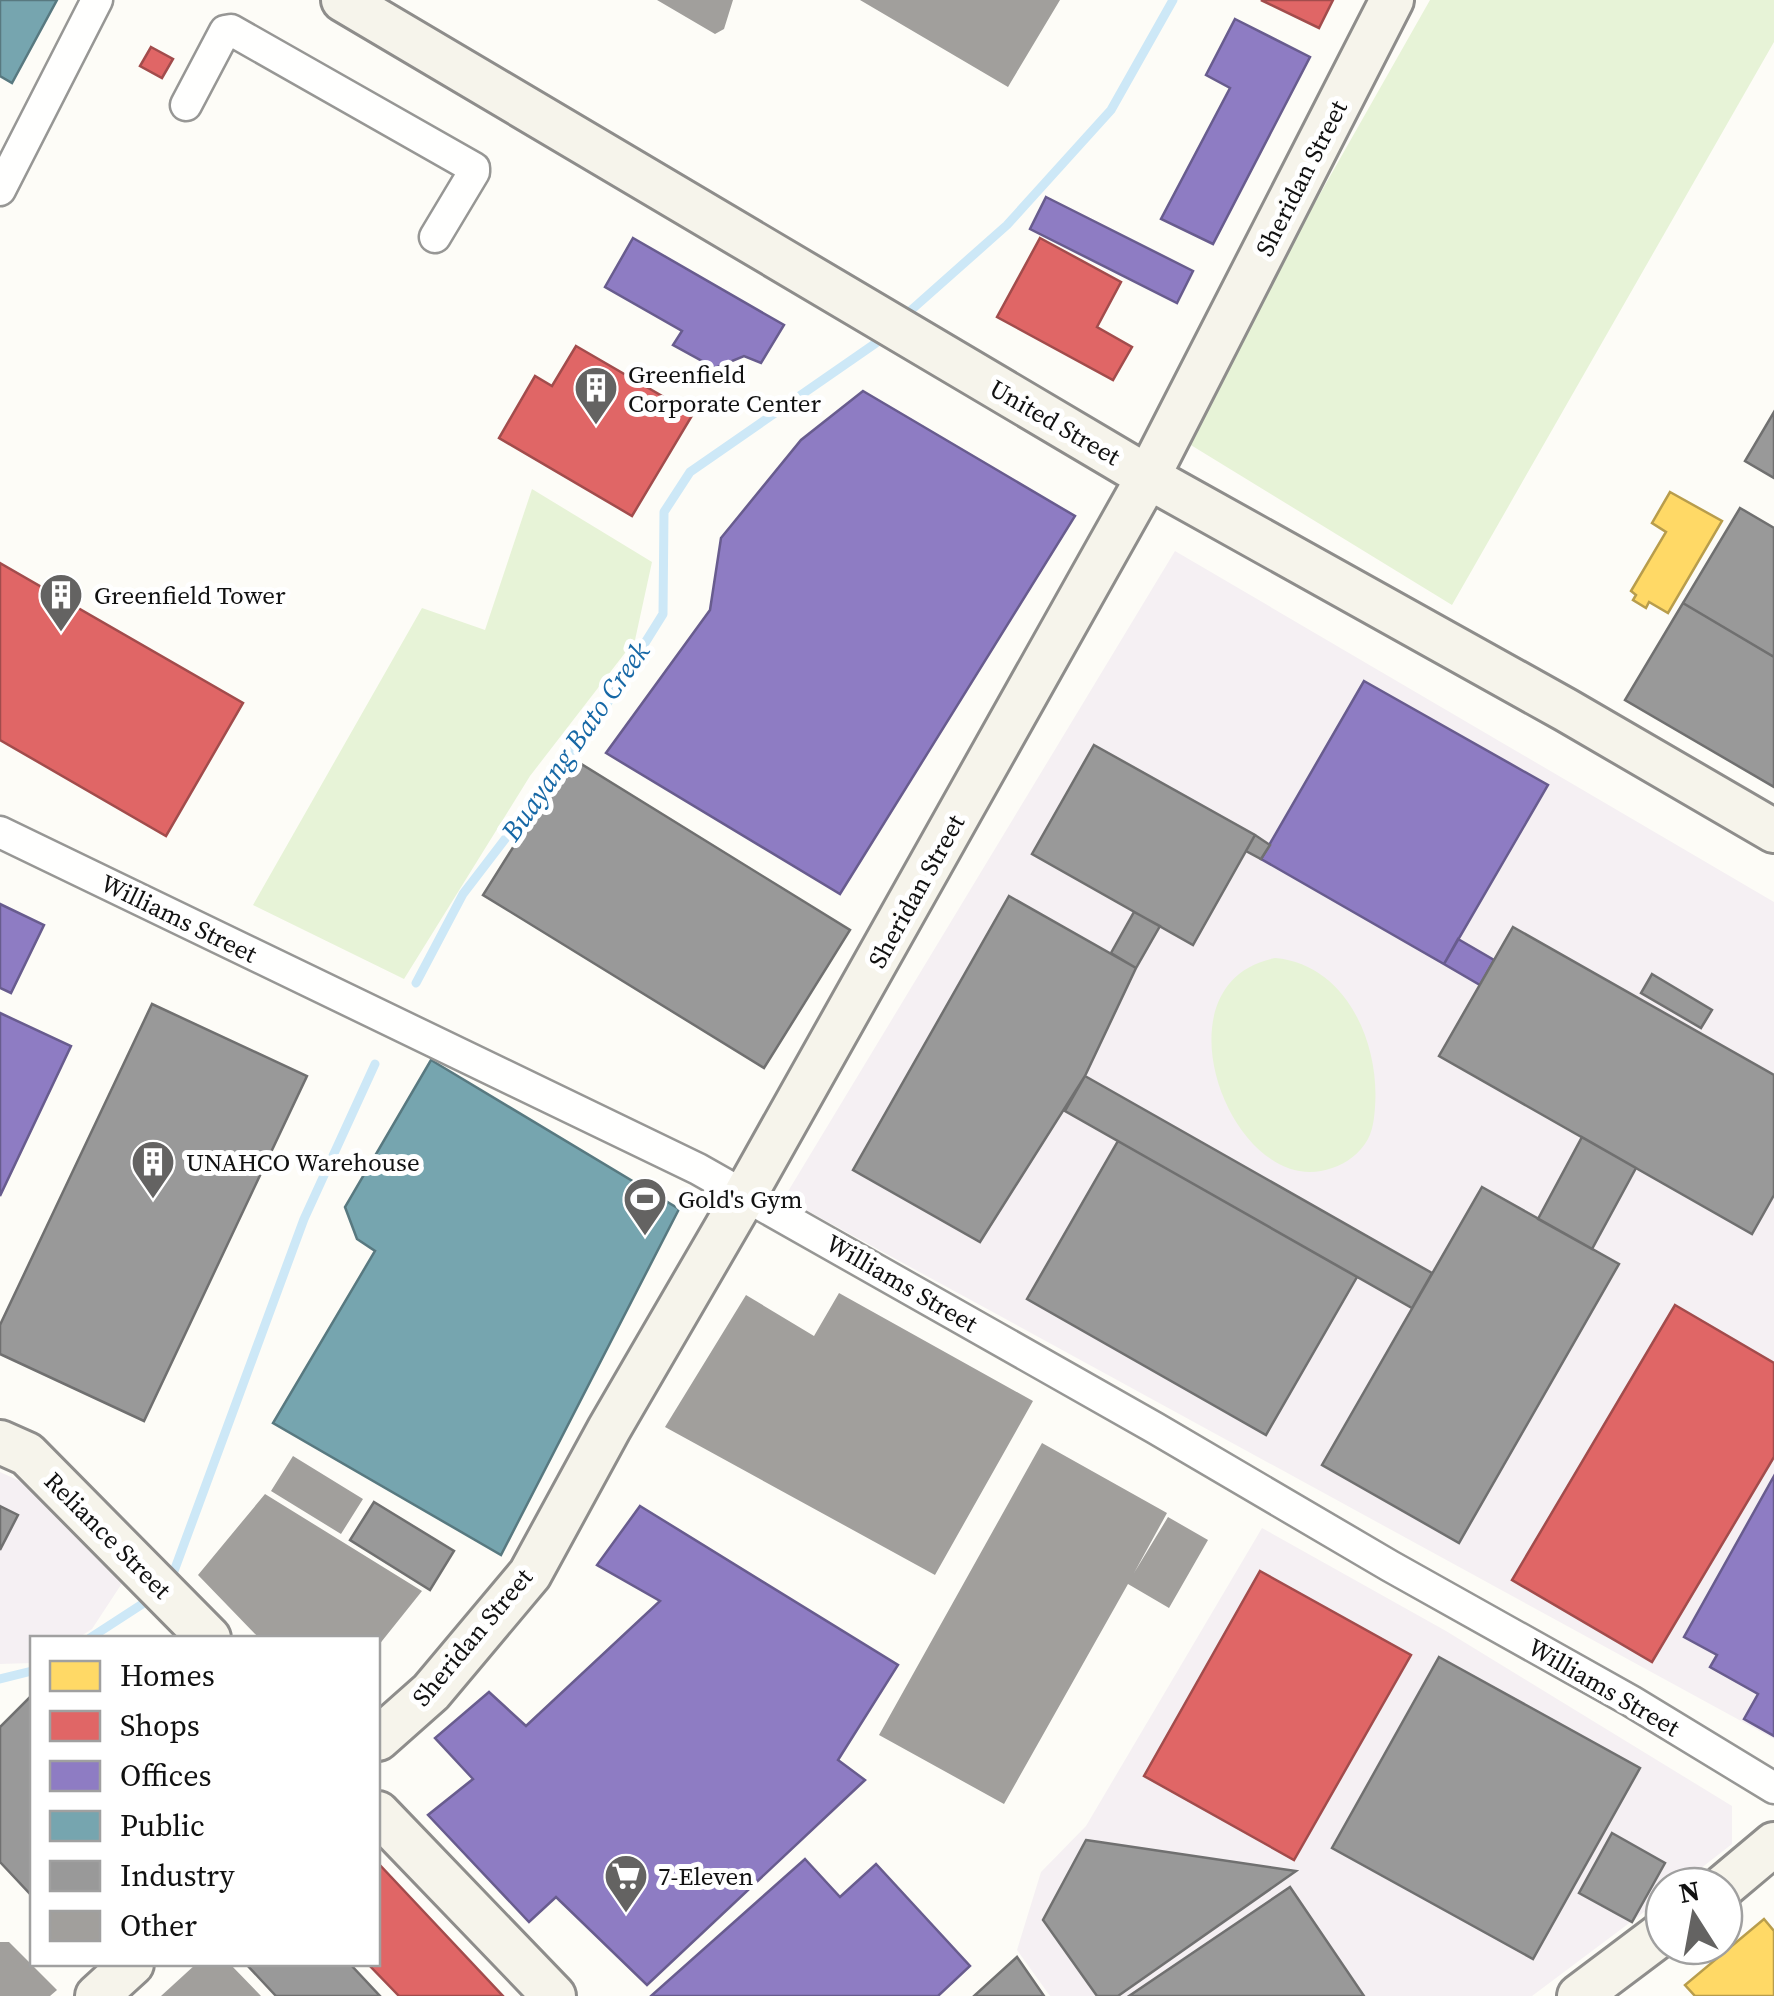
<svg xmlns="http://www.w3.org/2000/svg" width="1774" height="1996" viewBox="0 0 1774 1996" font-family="'Source Serif 4',serif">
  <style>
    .industrial { fill: #f5f0f3 }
    .green { fill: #e7f3d7 }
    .homes { fill: #ffd966; stroke: #b89d4c; stroke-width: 2.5 }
    .shops { fill: #e06666; stroke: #a24c4c; stroke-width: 2.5 }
    .offices { fill: #8e7cc3; stroke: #685c8e; stroke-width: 2.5 }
    .public { fill: #76a5af; stroke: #587980; stroke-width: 2.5 }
    .industry { fill: #999; stroke: #707070; stroke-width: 2.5 }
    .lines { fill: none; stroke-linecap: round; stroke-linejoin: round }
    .stream { stroke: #cde8f7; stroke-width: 9 }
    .building { fill: #a19f9c }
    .street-casing { stroke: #979795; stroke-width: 35 }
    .secondary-casing { stroke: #8e8d8b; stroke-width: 48 }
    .street { stroke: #fffffe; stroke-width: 30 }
    .secondary { stroke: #f6f4eb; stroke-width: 42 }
    .labels { text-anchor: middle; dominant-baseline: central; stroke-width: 10; stroke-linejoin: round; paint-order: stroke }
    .street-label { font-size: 25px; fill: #111; stroke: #fff }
    .poi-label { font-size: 25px; fill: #111; stroke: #fff; text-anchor: start }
    .water-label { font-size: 28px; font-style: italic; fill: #1768a6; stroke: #fff }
  </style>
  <rect width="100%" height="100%" fill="#fdfcf7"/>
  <!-- industrial -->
  <path class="industrial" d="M1175 551 1774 902V1739L784 1198Z
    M0 1472 35 1488 132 1568 92 1629 78 1638H32V1663L0 1664Z
    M1262 1528 1446 1631 1732 1806V1844L1678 1886H1664V1897L1532 1996H1050L1017 1950 1041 1872 1086 1826Z"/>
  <!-- green -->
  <path class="green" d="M1430 0H1774V42L1452 605 1181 439Z
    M532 489 652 562 635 640 530 776 404 979 253 905 422 608 485 630Z
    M1275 958C1346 964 1380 1043 1375 1107 1374 1122 1372 1137 1361 1149 1351 1161 1336 1168 1321 1171 1228 1188 1153 982 1275 958Z"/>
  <!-- homes -->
  <path class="homes" d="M1670 492 1722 521 1668 613 1649 602 1646 608 1633 600 1636 595 1631 591 1666 532 1652 523Z
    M1764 1919 1774 1931V1996H1695L1685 1985Z"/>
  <!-- shops -->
  <path class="shops" d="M1261 0H1333L1319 28Z
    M151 47 173 59 162 78 140 66Z
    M1040 238 1121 282 1097 327 1132 347 1113 380 997 317Z
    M576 346 693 414 632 516 499 438 535 376 552 386Z
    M0 563 243 703 166 836 0 740Z
    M1675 1305 1774 1363V1457L1652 1662 1512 1580Z
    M1260 1571 1411 1655 1294 1860 1144 1776Z
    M378 1863 503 1996H399L368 1964H378Z"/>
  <!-- offices -->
  <path class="offices" d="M1235 19 1310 57 1213 244 1161 219 1230 88 1206 75Z
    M1046 197 1193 271 1177 303 1030 229Z
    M633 238 784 325 761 363 744 356 715 368 673 345 682 331 605 287Z
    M863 391 1075 516 840 894 606 753 710 610 721 538 801 440Z
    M1364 681 1548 785 1444 964 1261 859Z
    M0 904 44 925 11 993 0 988Z
    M1458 939 1494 960 1480 985 1444 964Z
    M0 1013 71 1046 0 1196Z
    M1774 1476V1736L1744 1719 1758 1694 1710 1667 1717 1655 1684 1637Z
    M640 1506 898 1665 838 1760 865 1780 647 1985 556 1897 529 1922 428 1815 473 1779 435 1738 489 1692 526 1726 660 1601 597 1565Z
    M805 1859 840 1897 876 1864 970 1966 938 1996H651Z"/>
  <!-- public -->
  <path class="public" d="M0 0H57L12 83 0 76Z
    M431 1060 679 1209 501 1555 273 1423 375 1251 357 1239 345 1207Z"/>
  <!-- industry -->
  <path class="industry" d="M1774 412V478L1745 461Z
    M1740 508 1774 528V657L1683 603Z
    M1683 603 1774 657V787L1625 700Z
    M1094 745 1255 835 1193 945 1032 854Z
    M570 757 850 930 764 1068 483 895Z
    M1255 835 1270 845 1261 859 1246 851Z
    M1009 896 1136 968 1085 1076 980 1242 853 1170Z
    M1134 912 1160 926 1136 968 1111 953Z
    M1513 927 1774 1075V1195L1752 1234 1439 1056Z
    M1652 974 1712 1010 1701 1028 1641 993Z
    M152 1004 307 1076 144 1421 0 1354V1325Z
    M1085 1076 1432 1273 1412 1308 1065 1111Z
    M1582 1137 1636 1168 1592 1249 1538 1219Z
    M1118 1141 1357 1277 1266 1435 1027 1299Z
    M1482 1187 1619 1264 1459 1543 1322 1465Z
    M374 1502 454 1551 430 1590 350 1540Z
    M0 1506 18 1515 0 1550Z
    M1439 1657 1640 1768 1533 1959 1332 1848Z
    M32 1695V1896L0 1862V1727Z
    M1612 1833 1665 1863 1632 1922 1579 1893Z
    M1086 1840 1296 1871 1118 1996H1097L1043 1920Z
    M1290 1887 1364 1996H1129Z
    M1017 1957 1044 1996H974Z
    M246 1964H350L380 1996H276Z"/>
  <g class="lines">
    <!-- stream -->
    <path class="stream" d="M909 312 1007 225 1111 110 1173 0
      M416 983 463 894 600 715 663 614 664 512 690 472 876 343
      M170 1582 304 1219 375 1064
      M90 1638 147 1601
      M0 1679 32 1671"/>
  </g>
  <!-- building -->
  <path class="building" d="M657 0H733L724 29 715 34Z
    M860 0H1060L1008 87Z
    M839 1293 1033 1401 935 1575 665 1427 746 1295 814 1336Z
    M1042 1443 1167 1513 1134 1573 1168 1517 1208 1540 1169 1608 1128 1584 1004 1804 879 1735Z
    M293 1456 363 1499 341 1534 271 1491Z
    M265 1494 422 1591 378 1646V1638H259L198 1575Z
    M0 1942H9L57 1990 50 1996H0Z
    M196 1964H230L261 1996H161Z"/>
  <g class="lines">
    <defs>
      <path id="street" d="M186 105 225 31 231 30 474 168V172L435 237
        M0 190 97 0
        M0 832 698 1169 1155 1428 1390 1566 1631 1701 1774 1788"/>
      <path id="secondary" d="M343 0 1148 477 1566 710 1774 831
        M0 1442 27 1454 209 1638
        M378 1739 431 1692 530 1574 609 1429 745 1195 1148 477 1392 0
        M378 1813 554 1996
        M1724 1886 1774 1844
        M97 1996 132 1964
        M1579 1996 1664 1932"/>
    </defs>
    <!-- street casing -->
    <use href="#street" class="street-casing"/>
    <!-- secondary casing -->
    <use href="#secondary" class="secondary-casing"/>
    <!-- street -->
    <use href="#street" class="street"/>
    <!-- secondary -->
    <use href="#secondary" class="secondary"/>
  </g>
  <!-- icons -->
  <defs>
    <symbol id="building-pin" viewBox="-11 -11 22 30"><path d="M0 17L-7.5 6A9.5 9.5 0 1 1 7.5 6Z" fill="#646362" stroke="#fff"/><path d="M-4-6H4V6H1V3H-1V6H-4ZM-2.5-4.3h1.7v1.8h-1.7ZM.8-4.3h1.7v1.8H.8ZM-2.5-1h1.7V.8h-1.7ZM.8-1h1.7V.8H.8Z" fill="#fff"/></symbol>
    <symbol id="stadium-pin" viewBox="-11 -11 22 30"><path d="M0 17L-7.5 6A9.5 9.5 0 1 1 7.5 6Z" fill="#646362" stroke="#fff"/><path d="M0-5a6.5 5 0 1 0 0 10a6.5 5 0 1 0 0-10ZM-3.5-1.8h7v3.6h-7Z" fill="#fff"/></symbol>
    <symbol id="supermarket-pin" viewBox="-11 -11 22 30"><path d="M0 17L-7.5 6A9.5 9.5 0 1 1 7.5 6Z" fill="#646362" stroke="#fff"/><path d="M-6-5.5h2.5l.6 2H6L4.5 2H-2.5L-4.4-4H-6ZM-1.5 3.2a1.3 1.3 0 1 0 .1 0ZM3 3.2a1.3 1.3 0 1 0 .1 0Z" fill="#fff"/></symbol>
  </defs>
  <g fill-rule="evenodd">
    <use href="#building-pin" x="571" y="363" width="50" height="68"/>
    <use href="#building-pin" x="36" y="570" width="50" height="68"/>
    <use href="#building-pin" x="128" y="1137" width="50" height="68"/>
    <use href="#stadium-pin" x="620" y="1174" width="50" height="68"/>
    <use href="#supermarket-pin" x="601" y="1851" width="50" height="68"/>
  </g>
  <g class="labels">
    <!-- street labels -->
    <g class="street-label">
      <text transform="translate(1301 178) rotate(-63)">Sheridan Street</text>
      <text transform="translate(1055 422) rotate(30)">United Street</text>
      <text transform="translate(916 891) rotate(-61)">Sheridan Street</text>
      <text transform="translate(179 918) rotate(26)">Williams Street</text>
      <text transform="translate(902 1283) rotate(30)">Williams Street</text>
      <text transform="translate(108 1535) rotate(45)">Reliance Street</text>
      <text transform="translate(472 1637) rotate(-50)">Sheridan Street</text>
      <text transform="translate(1604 1687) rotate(30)">Williams Street</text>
    </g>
    <!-- poi labels -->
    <g class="poi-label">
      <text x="628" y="374">Greenfield<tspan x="628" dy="29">Corporate Center</tspan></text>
      <text x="94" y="595">Greenfield Tower</text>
      <text x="186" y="1162">UNAHCO Warehouse</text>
      <text x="678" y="1199">Gold's Gym</text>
      <text x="658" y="1876">7-Eleven</text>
    </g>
    <!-- water labels -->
    <g class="water-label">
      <text transform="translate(575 741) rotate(-55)">Buayang Bato Creek</text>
    </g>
  </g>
  <!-- legend -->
  <rect x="30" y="1636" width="350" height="330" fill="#ffffff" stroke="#a0a0a0" stroke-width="2.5"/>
  <rect x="50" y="1661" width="50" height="30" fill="#ffd966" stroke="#a0a0a0" stroke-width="2.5"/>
  <text x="120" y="1686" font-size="30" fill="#111111">Homes</text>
  <rect x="50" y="1711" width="50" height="30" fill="#e06666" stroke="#a0a0a0" stroke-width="2.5"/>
  <text x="120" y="1736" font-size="30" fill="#111111">Shops</text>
  <rect x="50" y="1761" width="50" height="30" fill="#8e7cc3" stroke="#a0a0a0" stroke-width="2.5"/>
  <text x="120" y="1786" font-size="30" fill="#111111">Offices</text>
  <rect x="50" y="1811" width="50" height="30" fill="#76a5af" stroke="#a0a0a0" stroke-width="2.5"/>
  <text x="120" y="1836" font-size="30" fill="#111111">Public</text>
  <rect x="50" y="1861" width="50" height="30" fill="#999999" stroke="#a0a0a0" stroke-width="2.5"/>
  <text x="120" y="1886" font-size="30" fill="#111111">Industry</text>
  <rect x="50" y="1911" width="50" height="30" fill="#a19f9c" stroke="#a0a0a0" stroke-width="2.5"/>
  <text x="120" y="1936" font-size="30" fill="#111111">Other</text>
  <!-- north arrow -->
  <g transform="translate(1694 1916) rotate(349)"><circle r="48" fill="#ffffff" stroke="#a0a0a0" stroke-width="2.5"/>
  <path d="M0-8L18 38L0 25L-18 38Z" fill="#646362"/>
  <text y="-15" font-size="28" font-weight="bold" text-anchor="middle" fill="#111111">N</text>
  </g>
</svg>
